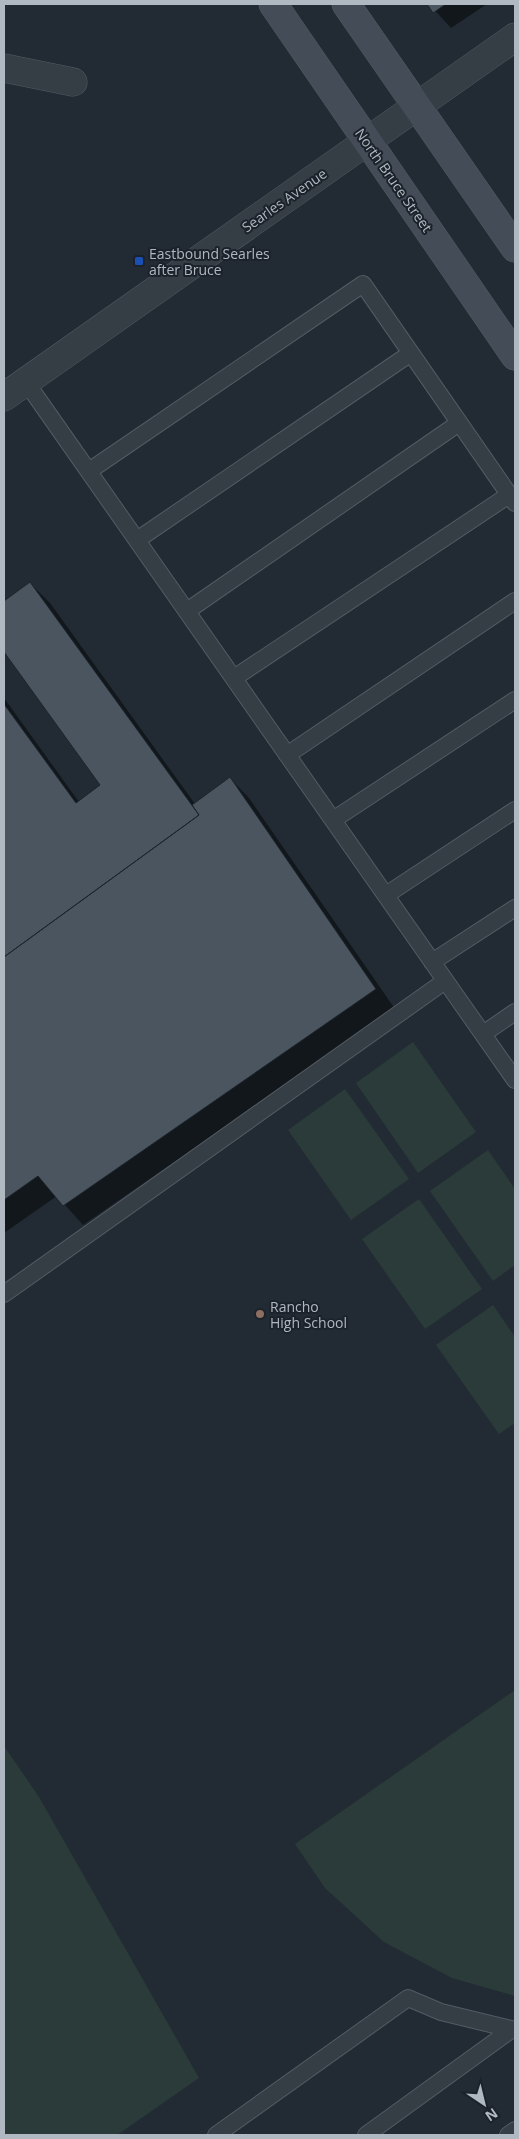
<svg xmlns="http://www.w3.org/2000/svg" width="519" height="2139" viewBox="0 0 519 2139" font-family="'Open Sans',sans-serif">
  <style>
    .green { fill: #2a3b3a }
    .shadow { fill: #0007 }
    .building { fill: #4b5560; stroke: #1d242c }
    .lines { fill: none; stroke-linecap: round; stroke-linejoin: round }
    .service-casing { stroke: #535b63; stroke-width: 18 }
    .minor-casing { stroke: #535b63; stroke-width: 29 }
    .tertiary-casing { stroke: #535b63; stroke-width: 29 }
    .secondary-casing { stroke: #535b63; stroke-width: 29 }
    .service { stroke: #353d45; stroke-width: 16 }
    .minor { stroke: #353d45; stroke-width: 28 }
    .tertiary { stroke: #353d45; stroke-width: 28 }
    .secondary { stroke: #444c58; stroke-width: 28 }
    .transit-dot { fill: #1a4fb4; stroke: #1b222a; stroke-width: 2 }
    .education-dot { fill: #8d6e63; stroke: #1b222a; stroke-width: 2 }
    .labels { text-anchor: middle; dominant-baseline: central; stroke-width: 4; stroke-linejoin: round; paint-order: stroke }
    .street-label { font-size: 14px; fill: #b0b8c2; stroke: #1b222a }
    .poi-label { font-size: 14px; fill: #b0b8c2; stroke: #1b222a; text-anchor: start }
  </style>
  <rect width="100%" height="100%" fill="#222b34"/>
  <!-- green -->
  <path class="green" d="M413 1042 476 1132 418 1173 356 1083Z
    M345 1089 409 1179 351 1220 288 1130Z
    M488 1150 515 1189V1265L493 1281 430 1191Z
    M419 1199 482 1289 425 1329 362 1239Z
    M493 1305 515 1337V1423L499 1434 436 1345Z
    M515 1690V1996L452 1978 384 1942 325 1888 295 1844Z
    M4 1746 39 1797 199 2078 117 2135H4Z"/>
  <!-- shadow -->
  <path class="shadow" d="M429 4H487L451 28Z
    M30 583 50 603 195 804 230 778 249 798 395 1009 83 1225 57 1196 4 1233V698L79 802 102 786 4 650V602Z"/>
  <!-- building -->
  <path class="building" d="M427 4H446L433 13Z
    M30 582 199 815 4 957V704L76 803 100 785 4 652V601Z
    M230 777 376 989 63 1206 38 1176 4 1200V957L199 815 192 805Z"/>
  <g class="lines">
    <defs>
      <path id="service" d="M26 382 515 1080
        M89 471 363 284 515 503
        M137 540 411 353
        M187 611 459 423
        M234 678 509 495
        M287 755 515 601
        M333 820 515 700
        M386 895 515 810
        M432 962 515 908
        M483 1034 515 1012
        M4 1294 445 981
        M216 2135 408 1998 441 2012 515 2030
        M366 2135 511 2030
        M508 2135 515 2130"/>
      <path id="minor" d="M4 68 73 82"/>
      <path id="tertiary" d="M4 397 515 37"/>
      <path id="secondary" d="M273 4 515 356
        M346 4 515 248"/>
    </defs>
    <!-- service casing -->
    <use href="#service" class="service-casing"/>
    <!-- minor casing -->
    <use href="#minor" class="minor-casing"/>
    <!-- tertiary casing -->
    <use href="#tertiary" class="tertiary-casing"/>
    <!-- secondary casing -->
    <use href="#secondary" class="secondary-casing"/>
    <!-- service -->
    <use href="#service" class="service"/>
    <!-- minor -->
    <use href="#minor" class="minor"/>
    <!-- tertiary -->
    <use href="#tertiary" class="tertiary"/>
    <!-- secondary -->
    <use href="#secondary" class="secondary"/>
  </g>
  <!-- markers -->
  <rect class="transit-dot" x="134" y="256" width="10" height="10" rx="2.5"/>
  <circle class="education-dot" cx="260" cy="1314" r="5"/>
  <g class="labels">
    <!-- street labels -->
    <g class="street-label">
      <text transform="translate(394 180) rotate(55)">North Bruce Street</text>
      <text transform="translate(284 200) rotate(-35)">Searles Avenue</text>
    </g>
    <!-- poi labels -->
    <g class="poi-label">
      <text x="149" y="253">Eastbound Searles<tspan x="149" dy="16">after Bruce</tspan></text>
      <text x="270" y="1306">Rancho<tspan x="270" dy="16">High School</tspan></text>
    </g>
  </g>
  <!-- border -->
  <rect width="519" height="2139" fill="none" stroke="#b0b8c2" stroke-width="10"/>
  <!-- north arrow -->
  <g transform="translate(484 2104) rotate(145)" stroke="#1b222a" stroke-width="4" paint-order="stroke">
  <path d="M0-4L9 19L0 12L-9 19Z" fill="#b0b8c2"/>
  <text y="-8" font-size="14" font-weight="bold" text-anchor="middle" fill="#b0b8c2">N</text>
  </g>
</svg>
